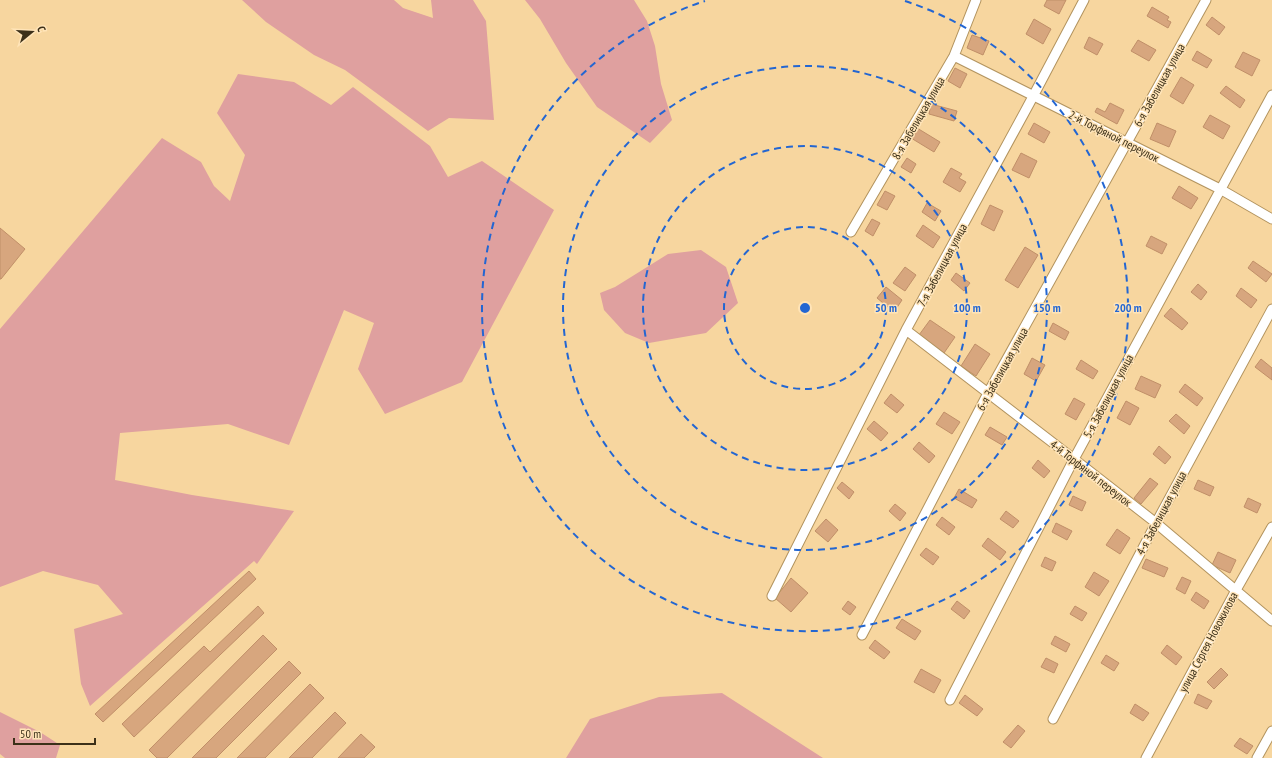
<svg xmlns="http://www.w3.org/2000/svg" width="1272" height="758" viewBox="0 0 1272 758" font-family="'PT Sans Narrow',sans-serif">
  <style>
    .green { fill: #dfa09f }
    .building { fill: #d7a67e; stroke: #c08f68 }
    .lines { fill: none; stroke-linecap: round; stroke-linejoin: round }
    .minor-casing { stroke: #b2935e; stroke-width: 11 }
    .minor { stroke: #fff; stroke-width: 9 }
    .ring { fill: none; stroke: #2366d2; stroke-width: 2; stroke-dasharray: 7 5 }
    .labels { text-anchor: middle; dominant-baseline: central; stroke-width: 3; stroke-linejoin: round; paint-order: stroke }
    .street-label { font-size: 12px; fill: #3c3019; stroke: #ffe4b8 }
    .centre { fill: #2366d2; stroke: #ffe4b8; stroke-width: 2 }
    .ring-label { font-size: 12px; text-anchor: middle; font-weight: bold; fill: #2366d2; stroke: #ffe4b8; stroke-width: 3; stroke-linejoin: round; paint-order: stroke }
  </style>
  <rect width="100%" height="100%" fill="#f7d69f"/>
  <!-- green -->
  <path class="green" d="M242 0H394L403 8 433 18 431 0H473L486 21 494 120 449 118 428 131 345 70 314 55 266 22Z
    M525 0H634L647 21 655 46 661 84 672 120 650 143 597 107 566 63 540 19Z
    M238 74 294 82 331 105 353 87 430 146 448 177 482 161 554 210 462 382 385 414 358 369 374 323 344 310 289 445 228 424 120 433 115 480 192 495 294 511 257 564 254 561 90 706 81 684 74 629 123 614 98 585 43 571 0 587V329L162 138 201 162 214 186 230 201 245 155 217 113Z
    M701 250 726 267 738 303 706 333 649 343 625 333 604 310 600 293 615 287 668 254Z
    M722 693 823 758H566L590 719 659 697Z
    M0 712 40 732 60 745 56 758H5L0 754Z"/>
  <!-- building -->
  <path class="building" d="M1047 0H1066L1059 14 1044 6Z
    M1152 7 1169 17 1167 20 1171 22 1168 28 1147 16Z
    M1212 17 1225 27 1219 35 1206 25Z
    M1034 19 1051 29 1043 44 1026 34Z
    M972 35 989 41 983 55 967 48Z
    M1089 37 1103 44 1097 55 1084 48Z
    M1138 40 1156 50 1149 61 1131 51Z
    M1197 51 1212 60 1207 68 1192 60Z
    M1243 52 1260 60 1252 76 1235 67Z
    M955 68 967 74 960 88 948 81Z
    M1181 77 1194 85 1183 104 1170 96Z
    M1226 86 1245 100 1240 108 1220 93Z
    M1110 103 1124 110 1117 124 1095 112 1097 108 1105 112Z
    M931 104 957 111 954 121 929 114Z
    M1210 115 1230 126 1223 139 1203 127Z
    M1034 123 1050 132 1044 143 1028 134Z
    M1157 123 1176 131 1169 147 1150 139Z
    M917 128 940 142 934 152 911 138Z
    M1021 153 1037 161 1029 178 1012 170Z
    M907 158 916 164 911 173 901 167Z
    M951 168 962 174 959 178 966 182 960 192 943 182Z
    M1179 186 1198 198 1191 209 1172 198Z
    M885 191 895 196 887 210 877 205Z
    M927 203 941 211 935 221 922 212Z
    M990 205 1003 211 994 231 981 224Z
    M872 219 880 223 873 236 865 231Z
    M923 225 940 237 933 248 916 236Z
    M0 228 25 249 1 279H0Z
    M1151 236 1167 244 1162 254 1146 246Z
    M1025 247 1038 255 1018 288 1005 280Z
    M1253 261 1272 274 1266 282 1248 268Z
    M905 267 916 275 905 291 893 283Z
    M956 273 970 283 964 291 951 280Z
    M1198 284 1207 292 1201 300 1191 292Z
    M886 287 902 300 894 312 877 298Z
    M1241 288 1257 300 1251 308 1236 296Z
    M1171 308 1188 323 1182 330 1164 316Z
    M930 320 955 337 944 353 919 335Z
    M1053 323 1069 332 1065 340 1049 331Z
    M975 344 990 354 976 376 961 366Z
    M1032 358 1045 365 1036 381 1024 374Z
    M1261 359 1272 368V380L1255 367Z
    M1081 360 1098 371 1093 379 1076 369Z
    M1141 376 1161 385 1155 398 1135 389Z
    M1185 384 1203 398 1197 406 1179 392Z
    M891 394 904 405 897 413 884 403Z
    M1074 398 1085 404 1076 420 1065 414Z
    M1126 401 1139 408 1130 425 1117 418Z
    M944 412 960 422 952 434 936 424Z
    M1176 414 1190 426 1184 434 1169 421Z
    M874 421 888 433 881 441 867 429Z
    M990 427 1007 437 1002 445 985 435Z
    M919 442 935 456 929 463 913 449Z
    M1159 446 1171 457 1165 464 1153 454Z
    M1038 460 1050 471 1044 478 1032 468Z
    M1150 478 1158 484 1141 504 1134 498Z
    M1198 480 1214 487 1210 496 1194 489Z
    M842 482 854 492 849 499 837 488Z
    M959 489 977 500 972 508 954 498Z
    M1073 496 1086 502 1082 511 1069 505Z
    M1248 498 1261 504 1257 513 1244 507Z
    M895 504 906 513 900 521 889 511Z
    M1006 511 1019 521 1013 528 1000 519Z
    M942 517 955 527 949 535 936 525Z
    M826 519 838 530 828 542 815 531Z
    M1056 523 1072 531 1067 540 1052 532Z
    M1117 529 1130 538 1120 554 1106 545Z
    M988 538 1006 552 1000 560 982 546Z
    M926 548 939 557 933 565 920 555Z
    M1218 552 1236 560 1230 573 1212 565Z
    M1045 557 1056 562 1052 571 1041 566Z
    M1146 559 1168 568 1164 577 1142 568Z
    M249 571 256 579 103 722 95 714Z
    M1094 572 1109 581 1099 596 1085 587Z
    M1182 577 1191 581 1185 594 1176 589Z
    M791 578 808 593 791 612 775 598Z
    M1196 592 1209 601 1204 609 1191 600Z
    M848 601 856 607 850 615 842 609Z
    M957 601 970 611 964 619 951 609Z
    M258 606 264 613 134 737 122 724 204 646 210 652Z
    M1075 606 1087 613 1082 621 1070 614Z
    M902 619 921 631 915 640 896 628Z
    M263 635 277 649 167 758H157L149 750Z
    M1055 636 1070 644 1066 652 1051 644Z
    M875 640 890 652 884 659 869 648Z
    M1167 645 1182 657 1176 665 1161 653Z
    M1106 655 1119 663 1114 671 1101 663Z
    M1046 658 1058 664 1054 673 1041 667Z
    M289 661 301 673 216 758H192Z
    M1221 668 1228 675 1214 689 1207 682Z
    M921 669 941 680 934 693 914 682Z
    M310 684 324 698 265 758H237Z
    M1198 694 1212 701 1207 709 1194 703Z
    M965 695 983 709 977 716 959 703Z
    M1135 704 1149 713 1143 721 1130 713Z
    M335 712 346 723 312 758H289Z
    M1018 725 1025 731 1011 748 1003 742Z
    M361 734 375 747 364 758H338Z
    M1240 738 1253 746 1247 754 1234 746Z"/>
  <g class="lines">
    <defs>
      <path id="minor" d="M954 56 1220 189 1272 219
        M851 232 954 56 976 0
        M906 330 1074 459 1156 523 1272 621
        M772 596 906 330 1029 104 1084 0
        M862 635 988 393 1206 0
        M950 700 1074 459 1272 95
        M1053 719 1156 523 1272 309
        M1146 758 1236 590 1272 527
        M1257 758 1272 731"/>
    </defs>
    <!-- minor casing -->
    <use href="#minor" class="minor-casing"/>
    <!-- minor -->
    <use href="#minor" class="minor"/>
  </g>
  <!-- distance rings -->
  <g class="ring">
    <circle cx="805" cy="308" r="81"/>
    <circle cx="805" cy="308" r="162"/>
    <circle cx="805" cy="308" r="242"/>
    <path d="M905 1A323 323 0 1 1 705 1"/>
  </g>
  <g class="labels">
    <!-- street labels -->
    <g class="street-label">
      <text transform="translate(1159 85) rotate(-61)">6-я Забелицкая улица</text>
      <text transform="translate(918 118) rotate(-60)">8-я Забелицкая улица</text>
      <text transform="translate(1114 136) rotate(27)">2-й Торфяной переулок</text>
      <text transform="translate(942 265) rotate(-62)">7-я Забелицкая улица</text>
      <text transform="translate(1002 369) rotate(-61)">6-я Забелицкая улица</text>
      <text transform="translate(1108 396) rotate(-62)">5-я Забелицкая улица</text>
      <text transform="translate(1091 473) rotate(38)">4-й Торфяной переулок</text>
      <text transform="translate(1161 513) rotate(-62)">4-я Забелицкая улица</text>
      <text transform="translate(1208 642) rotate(-62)">улица Сергея Новожилова</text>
    </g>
  </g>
  <circle cx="805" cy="308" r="6" class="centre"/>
  <g class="ring-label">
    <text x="886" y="312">50 m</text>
    <text x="967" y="312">100 m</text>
    <text x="1047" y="312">150 m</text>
    <text x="1128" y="312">200 m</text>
  </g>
  <!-- north arrow -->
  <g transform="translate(32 32) rotate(72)" stroke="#ffe4b8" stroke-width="3" paint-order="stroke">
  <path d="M0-3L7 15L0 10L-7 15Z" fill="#3c3019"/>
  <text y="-6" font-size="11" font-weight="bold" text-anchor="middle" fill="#3c3019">С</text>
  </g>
  <!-- scale -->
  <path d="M14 738v6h81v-6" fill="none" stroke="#3c3019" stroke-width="2"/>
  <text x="20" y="738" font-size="12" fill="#3c3019" stroke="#ffe4b8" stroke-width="3" paint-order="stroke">50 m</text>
</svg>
